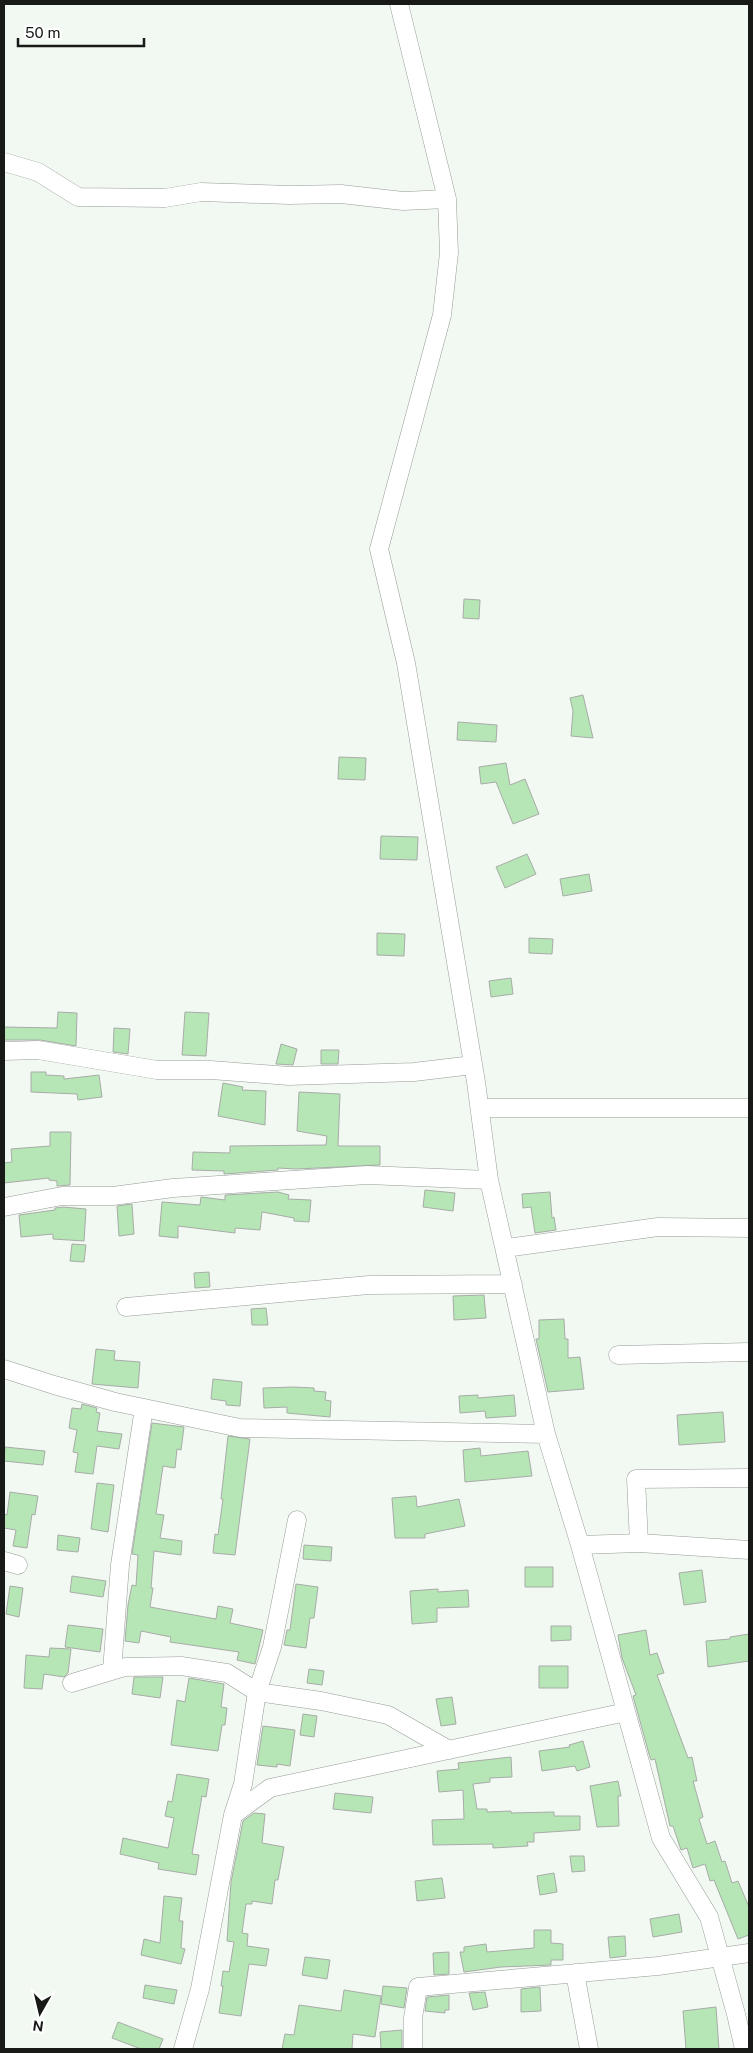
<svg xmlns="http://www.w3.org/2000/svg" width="753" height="2053" viewBox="0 0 753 2053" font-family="'Public Sans',sans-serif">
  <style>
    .building { fill: #b6e5b6; stroke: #a7aca7 }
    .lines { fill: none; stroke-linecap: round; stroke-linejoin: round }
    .minor-casing { stroke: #969c96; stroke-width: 19 }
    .minor { stroke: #fff; stroke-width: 18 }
  </style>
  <rect width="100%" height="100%" fill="#f2f9f2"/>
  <!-- building -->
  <path class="building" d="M464 599 480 600 479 619 463 618Z
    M583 695 593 738 571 736 573 711 570 698Z
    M458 722 497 725 496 742 457 740Z
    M339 757 366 758 365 780 338 779Z
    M506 763 510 785 525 779 539 814 513 824 496 782 481 784 479 767Z
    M381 836 418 837 417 860 380 859Z
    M527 854 536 874 505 888 496 867Z
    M589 874 592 891 563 896 560 879Z
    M377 933 405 934 404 956 377 955Z
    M529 938 553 939 552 954 529 953Z
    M511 978 513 994 491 997 489 981Z
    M58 1012 77 1013 76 1046 40 1040H4V1027L57 1028Z
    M185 1012 209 1013 206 1056 182 1055Z
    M114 1028 130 1029 128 1054 113 1052Z
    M281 1044 297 1049 293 1065 276 1064Z
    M321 1050H339L338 1064H321Z
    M31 1072H46V1075L64 1076V1079L99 1075 102 1097 78 1100 77 1094 31 1092Z
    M223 1083 243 1087 242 1090 266 1091 265 1125 218 1116Z
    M299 1092 340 1094 338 1146H380V1165L296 1169 278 1168V1170L224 1174V1171L192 1170 193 1152 230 1153V1146L326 1145 327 1136 297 1131Z
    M50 1132H71L70 1185 57 1186V1181L49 1180V1178L4 1183V1163L12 1162 11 1149 50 1146Z
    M425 1190 455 1193 453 1211 423 1207Z
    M278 1192 289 1195 288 1199 311 1200 309 1222 294 1221V1218L262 1212 260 1230 235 1228V1233L178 1226V1238L159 1236 162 1202 200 1205 201 1197 225 1200V1195Z
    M550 1192 552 1218 554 1217 556 1230 535 1233 531 1207 523 1208 522 1194Z
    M132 1204 134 1234 119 1236 117 1206Z
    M63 1207 86 1209 84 1241 53 1239V1234L21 1237 19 1215 55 1210V1208Z
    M72 1244 86 1245 84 1262 70 1261Z
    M209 1272 210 1287 195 1288 194 1273Z
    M484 1295 486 1318 454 1320 453 1296Z
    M266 1308 268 1325H252L251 1309Z
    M564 1319 565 1339H568V1358L580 1357 584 1389 548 1392 536 1339H539V1320Z
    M96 1349 115 1351 114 1360 140 1362 138 1388 92 1384Z
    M213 1379 242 1382 240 1406 226 1405V1401L211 1399Z
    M294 1387 314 1388V1391L326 1392 325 1400 331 1401 330 1417 287 1413V1407L264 1408 263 1388Z
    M478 1395V1398L514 1395 516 1416 486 1418 485 1411 460 1413 459 1396Z
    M82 1404 97 1408 96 1412 100 1413 97 1431 122 1434 119 1449 97 1446 93 1474 75 1472 78 1453 73 1452 77 1430 69 1428 72 1408 81 1409Z
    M723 1412 725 1442 679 1445 677 1415Z
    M152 1423 184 1427 181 1450 177 1449 175 1468 163 1466 156 1514 164 1515 160 1538 182 1541 181 1555 154 1551 151 1588H153L150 1607 216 1619 218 1606 233 1609 230 1623 263 1630 255 1664 237 1660 239 1652 170 1642 171 1637 141 1631 139 1643 125 1641 128 1605 132 1585 136 1586 138 1555 132 1554Z
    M228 1436 250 1439 235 1555 213 1553 215 1534 218 1535 223 1499H221Z
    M5 1447 45 1451 43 1465 4 1461Z
    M480 1448 481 1456 528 1451 532 1476 465 1482 463 1450Z
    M97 1483 114 1485 108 1532 91 1529Z
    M10 1492 38 1496 35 1515 32 1514 27 1548 13 1546 16 1530 4 1528V1514L7 1515Z
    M416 1496 417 1507 459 1499 465 1526 425 1534V1538H395L392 1498Z
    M58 1535 80 1538 78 1552 57 1550Z
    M304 1545 332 1547 331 1561 303 1559Z
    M525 1567H553V1587H525Z
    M702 1570 706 1602 684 1605 679 1573Z
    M72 1576 106 1581 103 1597 70 1592Z
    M296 1584 318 1587 314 1618H310L306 1648 284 1645 287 1630H290Z
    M10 1586 23 1588 19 1617 6 1614Z
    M438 1589V1592L468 1590 469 1607 437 1608V1622L412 1624 410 1591Z
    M68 1625 103 1629 100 1652 65 1647Z
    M551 1626H571V1640L551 1641Z
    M646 1630 650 1655 657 1653 664 1673 657 1675 688 1758 692 1757 697 1781H693L703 1817 699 1819 707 1844 715 1841 722 1862 725 1861 732 1883 738 1881 749 1907V1935L738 1939 714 1880 710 1881 705 1864 693 1868 687 1848 681 1850 673 1826H670L655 1759 651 1760 649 1754 633 1696 636 1695 622 1658 618 1635Z
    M749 1634V1661L708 1667 706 1641 730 1639V1637Z
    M50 1648 71 1649 68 1673 64 1677 44 1674 42 1689 24 1688 26 1655 49 1657Z
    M539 1666H568V1688H539Z
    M309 1669 324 1671 322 1685 307 1683Z
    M134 1677H163L160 1698 132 1694Z
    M189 1678 224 1684 221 1707 227 1708 225 1725H222L218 1751 171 1745 177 1700 185 1702Z
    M452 1697 456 1724 441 1726 436 1699Z
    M303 1714 317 1716 314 1737 300 1735Z
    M263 1726 295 1730 290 1766 277 1764V1767L257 1765Z
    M583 1741 590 1767 577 1771 575 1766 542 1771 539 1751 570 1747 569 1745Z
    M511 1757 512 1777 490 1778V1782L473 1784 477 1809H487V1812L511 1811V1813L554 1812V1816H580V1830L534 1833V1842H527L528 1846 493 1848V1844L433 1845 432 1820 464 1819 463 1790 439 1792 437 1771 459 1769 458 1763Z
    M177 1774 209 1779 206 1797 202 1796 192 1854 199 1855 196 1875 158 1869 159 1863 120 1854 123 1838 168 1848 174 1818 165 1816 168 1801 172 1802Z
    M618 1781 621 1796H618L619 1826 597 1827 590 1786Z
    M335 1793 373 1797 371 1813 333 1809Z
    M254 1813 265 1814 262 1843 284 1847 278 1880H275L272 1904 252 1901V1904H246L242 1933 248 1934 247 1946 269 1949 266 1966 249 1964 241 2016 219 2013 223 1986H221L223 1971 229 1972 234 1942 227 1941 231 1882 243 1821Z
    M570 1856H584L585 1871 572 1872Z
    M554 1873 557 1892 540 1895 537 1876Z
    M442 1878 445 1898 417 1901 415 1881Z
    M164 1896 182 1898 179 1921H183L181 1948 185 1949 181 1964 141 1955 144 1939 160 1943Z
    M679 1914 682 1932 653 1937 650 1919Z
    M534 1930H551V1943L563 1944V1960H551V1965L501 1967 464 1972 460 1952H464V1947L486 1944 487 1952 534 1948Z
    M625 1936 626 1956 610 1958 608 1937Z
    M449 1952V1974L434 1975 433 1953Z
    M305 1957 330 1960 327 1979 302 1975Z
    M145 1985 177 1990 174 2004 143 1998Z
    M383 1986 407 1988 404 2008 381 2004Z
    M540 1987 541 2011 521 2012V1989Z
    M344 1990 381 1996 375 2037 353 2034 352 2049H282L285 2034 294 2035 299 2005 341 2011Z
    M485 1992 488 2007 473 2010 469 1993Z
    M449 1995V2010H445V2013L425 2011 427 1997Z
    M716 2007 719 2049H686L683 2011Z
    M118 2022 163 2039 159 2049H141L112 2038Z
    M402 2030V2049H381L380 2032Z"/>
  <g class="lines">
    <defs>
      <path id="minor" d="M399 4 447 199 449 253 442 315 379 549 406 663 476 1082 489 1180 546 1434 580 1545 661 1838 709 1917 736 2014 744 2049
        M4 162 38 172 78 197 165 198 201 192 289 195 341 194 403 201 447 199
        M4 1051 38 1050 157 1070H211L289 1076 414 1072 473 1065
        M480 1108H749
        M4 1207 62 1196H113L173 1188 367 1175 489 1180
        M506 1248 658 1227 749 1228
        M126 1307 369 1285 513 1284
        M618 1355 749 1352
        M4 1369 54 1385 115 1402 240 1428 546 1434
        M639 1543 636 1479 749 1478
        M580 1545 639 1543 749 1550
        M4 1561 18 1565
        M112 1671 120 1565 144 1408
        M72 1683 125 1667 181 1666 227 1673 257 1692 321 1701 388 1715 449 1750
        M233 1815 243 1784 257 1692 272 1647 297 1520
        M575 1973 589 2049
        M183 2049 200 1989 233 1815 270 1788 626 1712
        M413 2049V2018L418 1987 658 1966 749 1953"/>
    </defs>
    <!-- minor casing -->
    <use href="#minor" class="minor-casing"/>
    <!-- minor -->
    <use href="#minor" class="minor"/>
  </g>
  <!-- border -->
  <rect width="753" height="2053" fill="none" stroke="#181a18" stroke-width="10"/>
  <!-- north arrow -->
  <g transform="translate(40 2013) rotate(188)" stroke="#ffffff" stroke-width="4" paint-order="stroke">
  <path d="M0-4L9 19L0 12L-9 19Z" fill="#181a18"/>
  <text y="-8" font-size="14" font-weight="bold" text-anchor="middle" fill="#181a18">N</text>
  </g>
  <!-- scale -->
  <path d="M18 38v8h126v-8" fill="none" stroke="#181a18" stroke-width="2.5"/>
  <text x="25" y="38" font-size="15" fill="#181a18" stroke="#ffffff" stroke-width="4" paint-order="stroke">50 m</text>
</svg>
